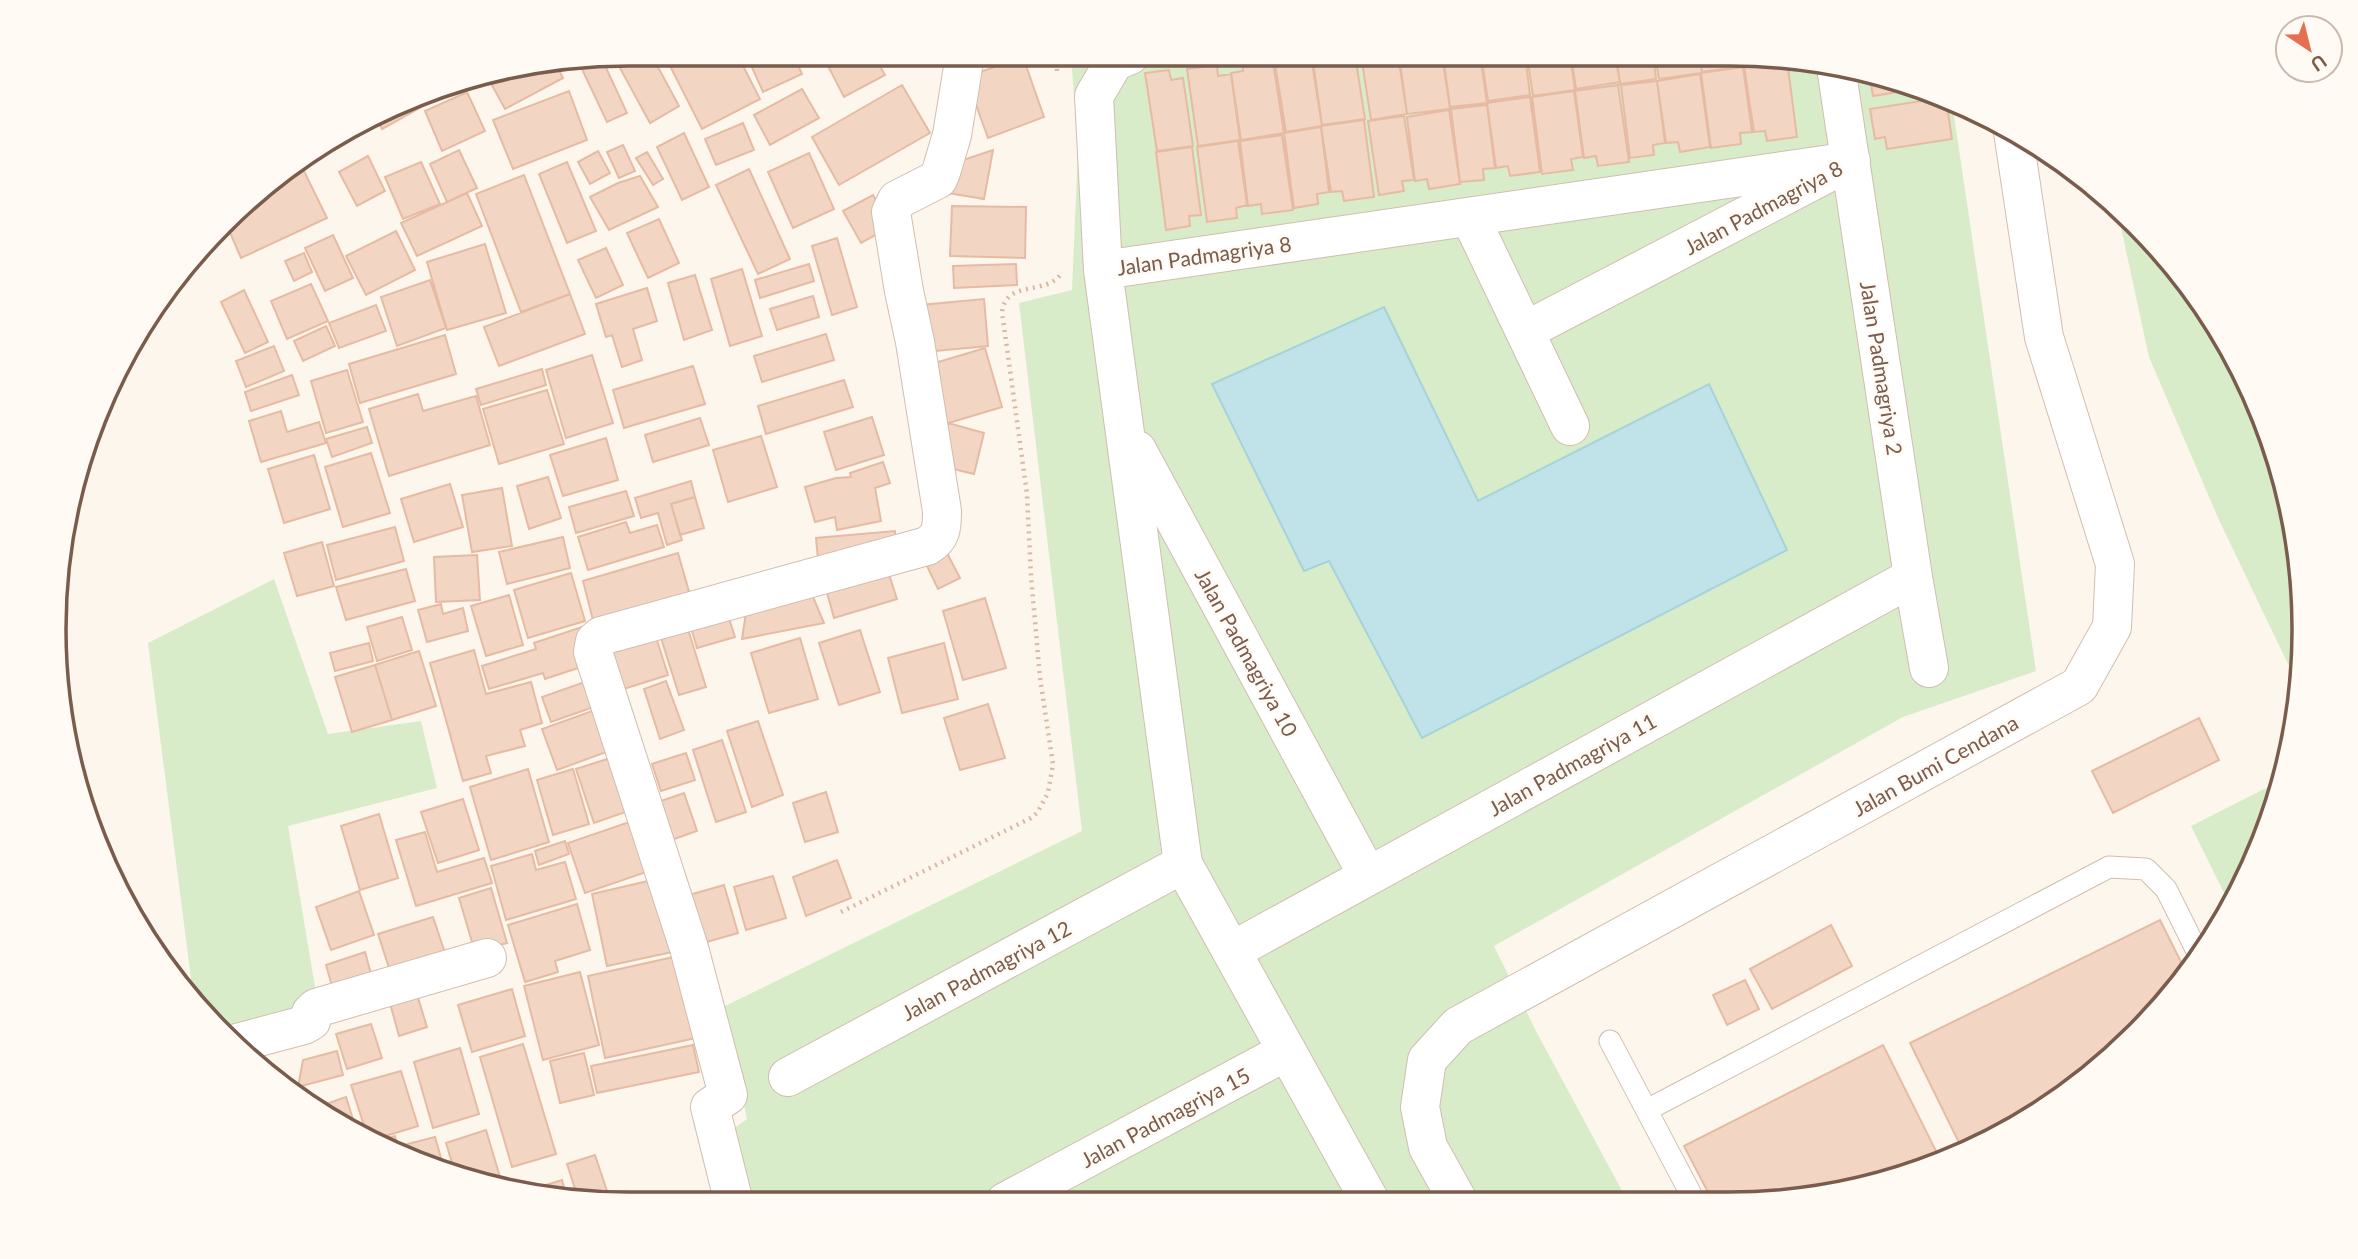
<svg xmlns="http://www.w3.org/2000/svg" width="2358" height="1259" viewBox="0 0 2358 1259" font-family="Lato,sans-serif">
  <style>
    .green { fill: #d8ecc9 }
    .water { fill: #bfe3e8; stroke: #a5d3da; stroke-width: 2 }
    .building { fill: #f3d5c3; stroke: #e6bba3; stroke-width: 2 }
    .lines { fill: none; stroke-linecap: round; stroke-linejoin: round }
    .lane-casing { stroke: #d1beb0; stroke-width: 23 }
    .street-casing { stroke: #d1beb0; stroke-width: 40 }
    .path { stroke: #d9b8a5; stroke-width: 4.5; stroke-dasharray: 2 5; stroke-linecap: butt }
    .lane { stroke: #fff; stroke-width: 21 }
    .street { stroke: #fff; stroke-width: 38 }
    .labels { text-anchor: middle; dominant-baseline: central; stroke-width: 5; stroke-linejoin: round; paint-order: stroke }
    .street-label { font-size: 21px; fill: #7a5c4d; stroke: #fffaf3 }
    .rim { fill: none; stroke: #7a5c4d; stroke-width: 3.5 }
  </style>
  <rect width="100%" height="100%" fill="#fdf6ec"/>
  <!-- green -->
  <path class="green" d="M1071 55H1766L1878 74 1952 102 2036 671 1903 717 1494 946 1537 1033 1627 1200 753 1203 732 1130 747 1119 723 1007 1082 831 1019 303 1072 290 1078 149Z
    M2117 209 2161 251 2227 342 2273 445 2299 555 2302 668 2299 687 2219 520 2149 357Z
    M274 579 328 734 421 721 437 788 288 826 318 1005 221 1034 194 1002 148 643Z
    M2284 779 2244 884 2230 905 2191 826Z"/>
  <!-- water -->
  <path class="water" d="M1384 307 1478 501 1709 384 1787 550 1422 738 1329 561 1304 571 1212 384Z"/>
  <!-- building -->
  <path class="building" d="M630 54H651L679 106 650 123 614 57Z
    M661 54H676L667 61Z
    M692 54H737L760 99 702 129 670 66Z
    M746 54H793L802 74 763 92Z
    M854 54 874 55 885 75 844 97 829 68Z
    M1299 55 1300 65 1312 63 1322 126 1286 132 1274 58Z
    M1324 55H1355L1365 119 1322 125 1313 62 1325 60Z
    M1361 55H1398L1407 114 1371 120Z
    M1399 55H1442L1450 109 1407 114Z
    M1443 55H1480L1487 103 1450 107Z
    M1481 55H1525L1530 95 1488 101Z
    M1527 55H1570L1575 90 1533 96Z
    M1571 55H1615L1620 82 1576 89Z
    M1616 55H1653L1656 79 1620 84Z
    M1655 55H1699L1702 73 1659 79Z
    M1699 55H1743L1744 66 1702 72Z
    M1744 55H1766L1785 59 1746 65Z
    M1272 56 1284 133 1241 140 1231 73 1243 71 1242 61Z
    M1023 57 1044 117 988 138 966 77Z
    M602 59 627 113 607 122 581 67Z
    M1787 60 1797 137 1767 141 1765 131 1754 132 1744 66Z
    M1217 65 1218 76 1231 74 1240 140 1198 146 1187 69Z
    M557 66 563 78 505 109 488 78Z
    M1743 67 1752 132 1740 133 1741 144 1711 148 1701 73Z
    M1169 70 1171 80 1183 78 1193 146 1157 151 1145 73Z
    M1869 73 1878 74 1916 89 1873 96Z
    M1700 74 1710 147 1680 152 1678 142 1666 143 1657 81Z
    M1657 81 1665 143 1653 145 1654 155 1630 158 1621 85Z
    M902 85 930 133 839 185 812 137Z
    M1618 85 1629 162 1598 166 1596 156 1584 158 1575 91Z
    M802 89 819 118 770 145 754 115Z
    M435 90 439 97 382 129 378 120Z
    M569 91 587 140 513 169 493 120Z
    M1574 91 1583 157 1571 159 1573 170 1542 174 1532 97Z
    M467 92 485 131 442 151 425 111Z
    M1530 97 1540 172 1510 176 1508 166 1496 168 1487 103Z
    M1940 98 1946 100 1952 139 1887 149 1885 137 1875 139 1870 109Z
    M1487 105 1495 168 1483 169 1484 180 1460 182 1451 109Z
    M1449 110 1460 184 1429 189 1427 179 1415 181 1407 117Z
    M1404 116 1414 180 1402 181 1404 191 1379 195 1368 121Z
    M1364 120 1374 197 1344 201 1342 191 1331 192 1321 126Z
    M743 123 754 150 716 165 705 139Z
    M1321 127 1329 192 1317 194 1318 204 1294 208 1284 133Z
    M684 133 709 187 682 200 657 147Z
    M1282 135 1293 210 1262 214 1261 204 1248 206 1240 141Z
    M1238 141 1247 205 1236 208 1237 218 1207 222 1197 147Z
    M623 145 635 171 619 178 607 152Z
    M1192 147 1201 215 1189 216 1190 226 1166 230 1156 152Z
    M459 150 477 188 447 202 430 164Z
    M993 150 984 199 942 192 963 160Z
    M598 151 610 173 590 184 578 162Z
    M647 152 663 179 653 185 636 158Z
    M809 153 834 209 793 228 768 172Z
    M368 156 385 191 357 206 339 172Z
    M421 162 440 204 403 219 385 177Z
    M567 162 596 231 567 243 539 174Z
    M288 169 292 177 304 171 327 218 241 258 228 228 279 173Z
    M749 169 790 259 758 274 716 185Z
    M524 175 570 294 521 312 476 194Z
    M640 176 658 207 609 230 590 197 618 183Z
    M467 193 482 226 417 256 401 223Z
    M873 195 890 227 861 243 843 211Z
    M952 206 1026 207 1025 258 950 256Z
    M659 219 679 263 648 278 627 233Z
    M396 231 415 270 366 295 346 256Z
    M333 235 353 278 325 291 305 248Z
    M837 238 857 307 832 315 812 246Z
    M485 244 506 313 447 330 427 262Z
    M606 248 623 285 596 298 578 260Z
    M304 253 312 272 294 281 285 261Z
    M809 264 814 281 760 298 755 280Z
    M1016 264 1017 285 954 288 953 266Z
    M742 269 762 336 730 346 711 279Z
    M695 275 712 330 684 340 668 283Z
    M430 280 446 328 397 346 381 297Z
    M311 284 328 321 287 339 271 301Z
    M647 288 657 321 633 329 642 360 622 367 612 335 606 337 596 304Z
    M244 290 268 342 245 353 221 302Z
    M570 294 585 334 499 366 484 327Z
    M813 296 819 317 777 330 770 309Z
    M984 299 988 346 925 352 921 305Z
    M376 305 386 331 339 348 329 323Z
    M326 326 335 346 303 361 294 341Z
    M826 334 834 360 762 382 754 356Z
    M445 335 456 374 360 403 349 364Z
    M274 346 284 371 246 387 236 361Z
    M985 348 1002 407 942 425 925 366Z
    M592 355 613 423 566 438 546 370Z
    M693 366 705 404 624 428 613 390Z
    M542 369 546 385 481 405 476 389Z
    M347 370 363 422 326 433 311 381Z
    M292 375 299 395 251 411 245 392Z
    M844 380 853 407 766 434 758 406Z
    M547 390 564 444 499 464 483 409Z
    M418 394 423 411 476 396 490 445 389 476 369 409Z
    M281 411 287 432 319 422 326 443 261 462 249 421Z
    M872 417 884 455 836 470 824 432Z
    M700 418 709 445 653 462 645 435Z
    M948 423 984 433 974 474 937 465Z
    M367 427 372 443 332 457 326 439Z
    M761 436 777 487 728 502 713 450Z
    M606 438 618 480 563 496 550 455Z
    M371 453 390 513 343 527 325 467Z
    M314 455 330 509 284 523 268 469Z
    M883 462 890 483 875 488 881 521 837 530 835 517 815 522 805 487 836 478 851 477 850 473Z
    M548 477 561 518 529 529 517 486Z
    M691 481 695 497 671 504 682 540 667 545 658 513 641 518 635 498Z
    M450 484 463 527 414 542 401 499Z
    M502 488 512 546 472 552 462 495Z
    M626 491 634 516 576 533 569 507Z
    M695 497 704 528 680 535 671 504Z
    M626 522 630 533 657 525 664 547 588 570 578 537Z
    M395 527 404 561 336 580 327 545Z
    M895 531 896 552 818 559 816 538Z
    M563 537 570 568 507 584 499 552Z
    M322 542 334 586 297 596 284 553Z
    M678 553 692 602 595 628 583 581Z
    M947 553 960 578 938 589 926 564Z
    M477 555 480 600 436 602 434 557Z
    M884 559 897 599 834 618 823 578Z
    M406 569 415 601 346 620 336 587Z
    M571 573 585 621 528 638 514 590Z
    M808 585 824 623 742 639 748 599Z
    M509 595 523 645 486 656 471 606Z
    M985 598 1006 668 963 680 943 611Z
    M441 604 443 614 463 608 468 631 427 642 418 610Z
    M727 612 735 637 697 648 690 624Z
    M402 617 412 650 377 661 367 627Z
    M687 626 706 687 679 695 660 635Z
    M582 627 593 663 545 679 543 673 489 689 482 666 536 649 534 643Z
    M860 630 880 692 839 705 819 643Z
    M654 631 668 675 614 692 601 648Z
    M800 638 818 699 769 713 751 653Z
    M369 643 373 661 335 671 330 653Z
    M944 643 958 699 902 713 888 658Z
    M474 650 486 694 531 682 542 723 520 730 525 746 486 756 491 773 463 781 430 663Z
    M419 651 436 706 392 720 375 665Z
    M375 665 392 720 352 732 335 677Z
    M599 677 608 702 551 722 542 697Z
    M666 681 684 730 660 739 644 689Z
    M988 704 1005 758 960 770 944 718Z
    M606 706 620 747 557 770 542 729Z
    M2199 718 2219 760 2113 813 2092 771Z
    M758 721 783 795 752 807 727 731Z
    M722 740 746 812 716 822 693 750Z
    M686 753 695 780 661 791 652 764Z
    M623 754 640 807 594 823 576 769Z
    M528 769 549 842 491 860 470 787Z
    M573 769 589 824 553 835 537 780Z
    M826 792 838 832 805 842 793 803Z
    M684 793 697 831 666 842 652 804Z
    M463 799 479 850 438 863 421 812Z
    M379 814 398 878 360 890 341 826Z
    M641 818 658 868 585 893 568 843Z
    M425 832 437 872 484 858 492 883 416 906 396 840Z
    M565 841 569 854 539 865 535 851Z
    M532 854 536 870 565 862 576 899 506 920 491 866Z
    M837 860 851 898 806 916 793 877Z
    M773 876 786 918 746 930 734 887Z
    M661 878 677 951 607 966 592 894Z
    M724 885 738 933 696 945 682 897Z
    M491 888 507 943 475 952 459 898Z
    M359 891 374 935 331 950 316 907Z
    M577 904 590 950 555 961 558 972 525 982 508 925Z
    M433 917 448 962 393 980 378 934Z
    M2160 920 2186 972 2161 1009 2048 1108 1964 1153 1910 1043Z
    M1831 925 1852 966 1772 1009 1750 969Z
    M365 952 373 981 334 993 326 965Z
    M687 954 705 1036 605 1058 588 976Z
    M580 972 599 1045 543 1060 524 986Z
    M1745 980 1759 1009 1727 1025 1713 995Z
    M415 988 427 1027 399 1036 388 996Z
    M512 989 525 1036 472 1052 458 1005Z
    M371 1024 382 1058 347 1069 336 1034Z
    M523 1044 556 1154 512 1167 480 1057Z
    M693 1045 699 1072 597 1093 591 1066Z
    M1883 1045 1942 1163 1804 1200H1712L1684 1146Z
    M460 1048 479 1114 433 1128 414 1062Z
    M337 1051 343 1075 298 1087 303 1060Z
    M584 1053 594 1095 560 1103 550 1061Z
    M401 1071 418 1126 369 1141 351 1085Z
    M346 1097 357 1132 320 1106Z
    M486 1130 503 1187 499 1188 481 1185 456 1176 446 1143Z
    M395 1136 400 1155 371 1143Z
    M435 1137 445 1172 403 1156 400 1146Z
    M595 1155 611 1203 579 1201 567 1164Z
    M562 1180 567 1199 523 1192Z"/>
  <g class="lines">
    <defs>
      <path id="lane" d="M1610 1041 1694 1200
        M1647 1110 2109 867 2146 869 2166 889 2198 953"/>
      <path id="street" d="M1130 55 1114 62 1094 96 1103 270 1183 864 1370 1201
        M1836 67 1913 577 1929 668
        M1470 217 1570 426
        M1103 270 1851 161
        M1525 331 1824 175
        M1137 450 1368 876
        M1232 951 1913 577
        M233 1044 304 1025 311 1021V1013L316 1008 487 958
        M788 1077 1183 864
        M1458 1201 1428 1147 1420 1107 1427 1060 1458 1026 2079 686 2112 627 2115 564 2044 337 2013 132
        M1005 1202 1287 1051
        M734 1203 710 1107 728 1095 689 948 593 652 595 641 601 636 927 546C942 537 942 527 942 511L915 342 904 291 891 212 897 200 938 179 941 172 952 135 965 55"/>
    </defs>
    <!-- lane casing -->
    <use href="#lane" class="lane-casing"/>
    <!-- street casing -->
    <use href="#street" class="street-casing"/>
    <!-- path -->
    <path class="path" d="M1056 55 1057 71
      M841 912 1031 818 1037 813 1048 793 1053 764 1040 678 1031 576 1027 494 1002 312C1006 280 1045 295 1060 275"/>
    <!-- lane -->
    <use href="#lane" class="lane"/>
    <!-- street -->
    <use href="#street" class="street"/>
  </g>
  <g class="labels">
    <!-- street labels -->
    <g class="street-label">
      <text transform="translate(1763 207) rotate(-28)">Jalan Padmagriya 8</text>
      <text transform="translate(1204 255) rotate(-8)">Jalan Padmagriya 8</text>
      <text transform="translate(1882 368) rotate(81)">Jalan Padmagriya 2</text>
      <text transform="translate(1247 652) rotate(61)">Jalan Padmagriya 10</text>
      <text transform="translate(1572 764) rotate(-29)">Jalan Padmagriya 11</text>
      <text transform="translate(1935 765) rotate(-29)">Jalan Bumi Cendana</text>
      <text transform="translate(986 970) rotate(-28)">Jalan Padmagriya 12</text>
      <text transform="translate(1165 1117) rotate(-28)">Jalan Padmagriya 15</text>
    </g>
  </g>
  <!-- crop -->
  <path d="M0 0H2358V1259H0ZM629 66H1729A563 563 0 0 1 2292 629V629A563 563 0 0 1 1729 1192H629A563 563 0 0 1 66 629V629A563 563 0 0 1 629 66Z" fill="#fffaf3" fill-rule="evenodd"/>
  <path class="rim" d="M629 66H1729A563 563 0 0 1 2292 629V629A563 563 0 0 1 1729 1192H629A563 563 0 0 1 66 629V629A563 563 0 0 1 629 66Z"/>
  <!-- north arrow -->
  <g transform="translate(2309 49) rotate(145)"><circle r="33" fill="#fffaf3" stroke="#cabbb1" stroke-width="2"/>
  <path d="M0-5L12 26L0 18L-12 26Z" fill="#e76f51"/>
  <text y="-10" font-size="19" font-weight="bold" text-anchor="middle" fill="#7a5c4d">U</text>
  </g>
</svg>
